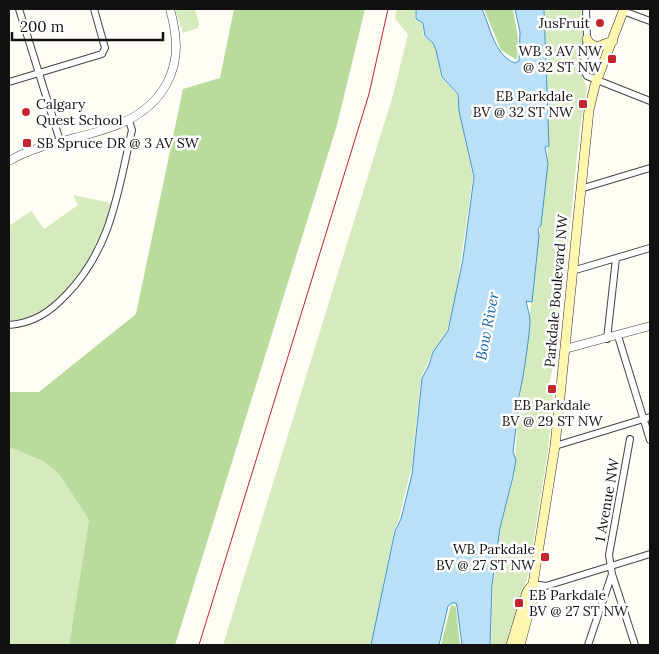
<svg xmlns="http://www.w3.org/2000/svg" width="659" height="654" viewBox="0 0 659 654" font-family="Lora,serif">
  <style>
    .green { fill: #d5ebbd }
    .forest { fill: #b9dc9c }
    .water { fill: #b9e0f7; stroke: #3f96cf }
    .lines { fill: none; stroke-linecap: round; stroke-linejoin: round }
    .minor-casing { stroke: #444; stroke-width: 8 }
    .tertiary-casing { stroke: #444; stroke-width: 9 }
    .secondary-casing { stroke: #333; stroke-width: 10 }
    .minor { stroke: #fff; stroke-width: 6 }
    .tertiary { stroke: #fff; stroke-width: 8 }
    .secondary { stroke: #fff6b0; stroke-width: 9 }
    .rail { stroke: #c4262e; stroke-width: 1 }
    .poi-dot { fill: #c4262e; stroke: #fff; stroke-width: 2 }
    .labels { text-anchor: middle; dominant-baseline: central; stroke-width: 5; stroke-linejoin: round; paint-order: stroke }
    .poi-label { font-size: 14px; fill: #111; stroke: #fff; text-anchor: end }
    .street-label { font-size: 14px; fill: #111; stroke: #fff }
    .water-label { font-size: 15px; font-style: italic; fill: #1768a6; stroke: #fff }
  </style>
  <rect width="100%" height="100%" fill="#fffdf5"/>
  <!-- green -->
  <path class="green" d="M175 9H195L199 23 198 28 183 33Z
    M396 9H415V20L422 23 424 37 433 43 436 50 441 77 457 94 459 112 473 177 456 293 447 331 433 352 421 377 412 465 399 519 394 531 372 640 370 645H223L393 95 408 34 395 19Z
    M545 9H581L583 46 578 68 587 88 580 128 558 342 550 381 553 395 548 450 528 575 507 645H491L493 585 501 525 514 477 518 411 548 163Z
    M73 195 111 203C99 253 66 315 9 321V226L31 211 44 229 78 205Z
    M9 447 43 461 59 474 89 520 69 645H9Z"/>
  <!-- forest -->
  <path class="forest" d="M234 9H365L337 125 175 645H69L89 520 59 474 43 461 9 447V392H39L136 314 183 89 220 78Z
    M484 9H513L518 37 517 60 501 50Z
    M451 605 456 607 460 645H441Z"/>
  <!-- water -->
  <path class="water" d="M416 9H482C490 27 495 56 515 63L519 61 520 32 515 9H544L549 146 545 147 548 163 541 225 538 229 539 236 532 302 526 301C527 307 530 314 530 321 530 333 521 397 516 405L518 411 513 452 516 460 513 477 500 528 492 585 490 645H462L457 606 456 603H452L448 606 439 645H371L395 531 401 519 412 474 422 378 429 365 433 352 448 331 463 259 474 177 459 111 458 94 442 77 436 50 433 43 425 36 423 23 416 19Z"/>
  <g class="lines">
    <defs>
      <path id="minor" d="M19 9 60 141
        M586 9 587 39 583 69 587 76 650 101
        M623 11 650 21
        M9 82 102 54 105 48 94 9
        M580 189 650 168
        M572 271 650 248
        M9 325C34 323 50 312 67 294 112 247 118 191 132 130L129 121
        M618 336 650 440
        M607 339 616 258
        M630 439 609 555 612 574 635 645
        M555 446 650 417
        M533 584 546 586 650 554
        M588 645 612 574"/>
      <path id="tertiary" d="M9 161C59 131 136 141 167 83 180 58 177 35 170 9
        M565 349 650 326"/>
      <path id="secondary" d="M587 39 589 43 597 47 613 41
        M511 645 527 592 533 584
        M520 645 534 593 533 584 555 446 589 110 595 85 624 9"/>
    </defs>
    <!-- minor casing -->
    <use href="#minor" class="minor-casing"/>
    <!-- tertiary casing -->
    <use href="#tertiary" class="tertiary-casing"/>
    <!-- secondary casing -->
    <use href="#secondary" class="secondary-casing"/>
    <!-- minor -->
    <use href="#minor" class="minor"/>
    <!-- tertiary -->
    <use href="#tertiary" class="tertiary"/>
    <!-- secondary -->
    <use href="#secondary" class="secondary"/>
    <!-- rail -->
    <path class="rail" d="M199 645 369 94 388 9"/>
  </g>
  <!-- markers -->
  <g class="poi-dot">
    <circle cx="600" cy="23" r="5"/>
    <rect x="607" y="54" width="10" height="10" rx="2.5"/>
    <rect x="578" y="99" width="10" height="10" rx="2.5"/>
    <circle cx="26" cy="112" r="5"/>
    <rect x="22" y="138" width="10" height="10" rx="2.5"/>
    <rect x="547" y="384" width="10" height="10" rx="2.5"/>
    <rect x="540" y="552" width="10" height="10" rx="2.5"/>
    <rect x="514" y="598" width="10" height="10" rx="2.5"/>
  </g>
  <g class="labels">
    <!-- poi labels -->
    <g class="poi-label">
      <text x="590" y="23">JusFruit</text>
      <text x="602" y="51">WB 3 AV NW<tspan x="602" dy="16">@ 32 ST NW</tspan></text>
      <text x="573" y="96">EB Parkdale<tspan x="573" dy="16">BV @ 32 ST NW</tspan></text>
      <text x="36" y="104" text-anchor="start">Calgary<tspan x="36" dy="16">Quest School</tspan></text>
      <text x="37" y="143" text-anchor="start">SB Spruce DR @ 3 AV SW</text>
      <text x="552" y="405" text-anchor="middle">EB Parkdale<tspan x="552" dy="16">BV @ 29 ST NW</tspan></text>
      <text x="535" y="549">WB Parkdale<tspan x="535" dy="16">BV @ 27 ST NW</tspan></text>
      <text x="529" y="595" text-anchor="start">EB Parkdale<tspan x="529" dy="16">BV @ 27 ST NW</tspan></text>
    </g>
    <!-- street labels -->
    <g class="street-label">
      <text transform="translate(556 291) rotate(-85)">Parkdale Boulevard NW</text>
      <text transform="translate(607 500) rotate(-80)">1 Avenue NW</text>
    </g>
    <!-- water labels -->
    <g class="water-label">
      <text transform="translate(487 326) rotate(-79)">Bow River</text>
    </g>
  </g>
  <!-- border -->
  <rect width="659" height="654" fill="none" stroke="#111111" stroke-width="20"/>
  <!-- scale -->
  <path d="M12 32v8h151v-8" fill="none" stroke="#111111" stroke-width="2.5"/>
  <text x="20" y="32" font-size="15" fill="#111111" stroke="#ffffff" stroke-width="4" paint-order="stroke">200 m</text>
</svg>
